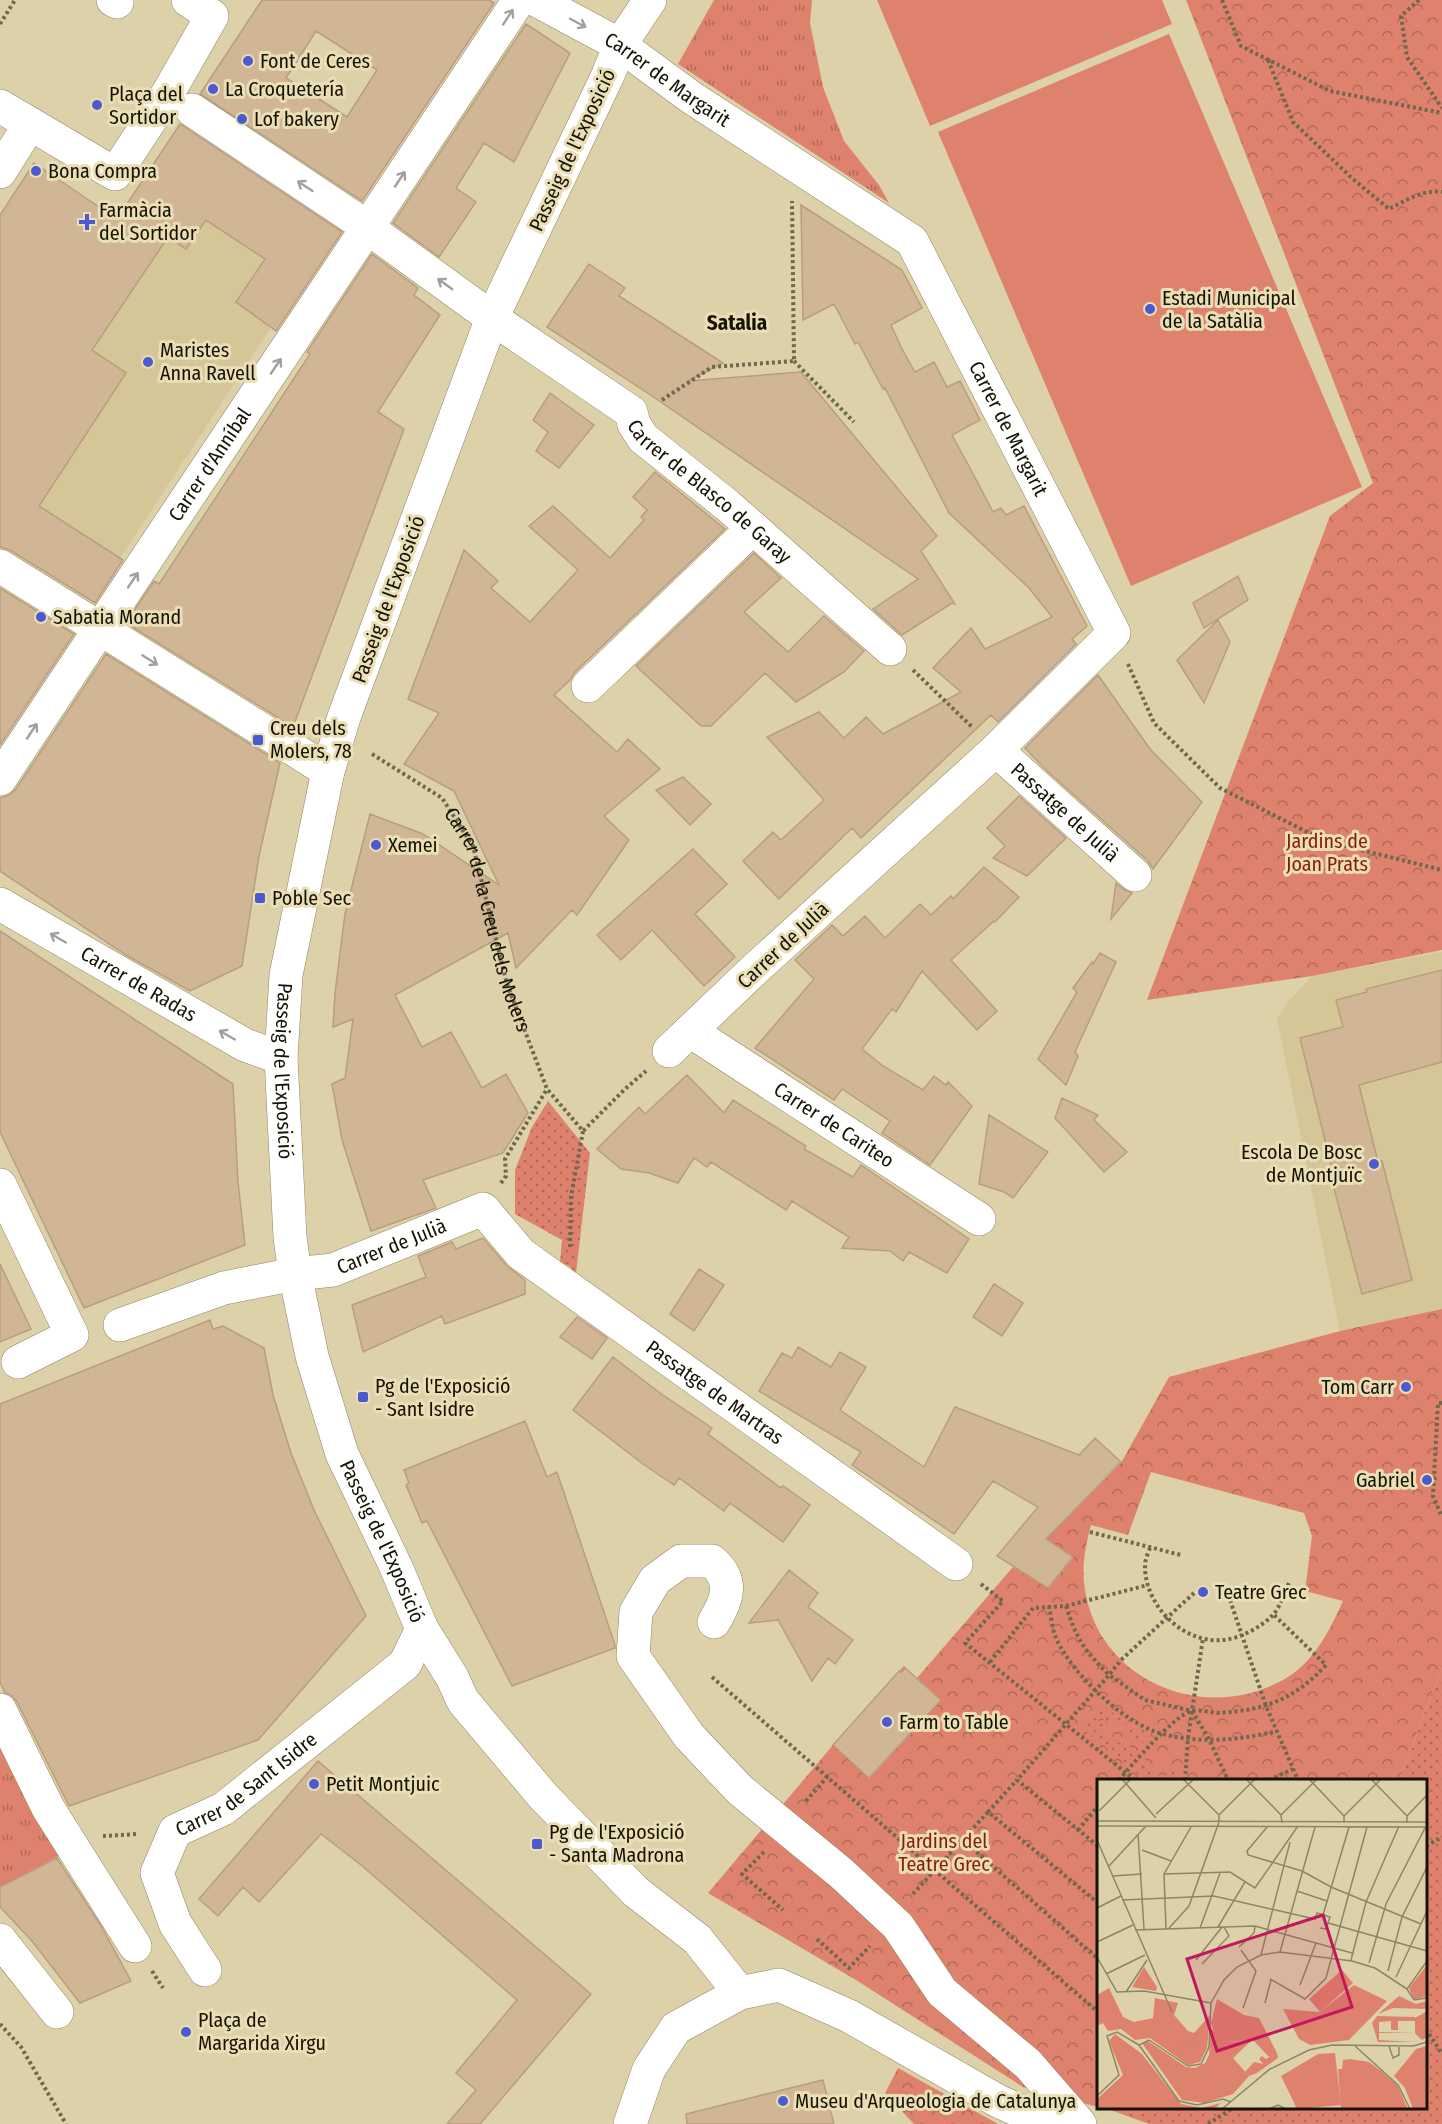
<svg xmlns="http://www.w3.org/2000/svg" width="1442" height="2124" viewBox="0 0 1442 2124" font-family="'Fira Sans Condensed',sans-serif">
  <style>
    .built { fill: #d4c697 }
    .grass { fill: url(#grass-tufts) }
    .park { fill: url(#park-crowns); fill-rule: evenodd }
    .garden { fill: url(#garden-dots) }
    .pitch { fill: #de826d }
    .building { fill: #d0b694; stroke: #b89e7e; stroke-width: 1.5; fill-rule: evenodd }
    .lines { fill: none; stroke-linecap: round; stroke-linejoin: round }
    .minor-casing { stroke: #918661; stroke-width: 34 }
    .path { stroke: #70684e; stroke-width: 4; stroke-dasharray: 3 3; stroke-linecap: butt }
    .minor { stroke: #fff; stroke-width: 33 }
    .oneway { stroke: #a2a09b }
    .poi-dot { fill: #4c5ad0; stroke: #eadeb6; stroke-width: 2 }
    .labels { text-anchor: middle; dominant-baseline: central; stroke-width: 6; stroke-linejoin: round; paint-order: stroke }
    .poi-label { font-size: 20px; fill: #161204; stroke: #eadeb6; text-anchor: start }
    .street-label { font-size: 20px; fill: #161204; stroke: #eadeb6 }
    .park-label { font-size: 20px; fill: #891d04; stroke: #eadeb6 }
    .neighbourhood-label { font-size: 21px; font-weight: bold; fill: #161204; stroke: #eadeb6 }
    .inset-road { fill: none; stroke: #8d8567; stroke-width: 1.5 }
    .view { fill: #c2185b; fill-opacity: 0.15; stroke: #c2185b; stroke-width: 3 }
    .inset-edge { fill: none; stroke: #161204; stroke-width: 3 }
  </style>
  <defs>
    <pattern id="grass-tufts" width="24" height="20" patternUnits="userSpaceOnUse" patternTransform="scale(1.5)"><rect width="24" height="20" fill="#de826d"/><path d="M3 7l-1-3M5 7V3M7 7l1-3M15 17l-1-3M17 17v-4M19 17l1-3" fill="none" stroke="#b36957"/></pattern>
    <pattern id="park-crowns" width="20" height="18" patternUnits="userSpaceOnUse" patternTransform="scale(1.5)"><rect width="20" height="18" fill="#de826d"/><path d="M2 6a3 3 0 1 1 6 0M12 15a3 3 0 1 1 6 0" fill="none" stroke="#b36957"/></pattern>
    <pattern id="garden-dots" width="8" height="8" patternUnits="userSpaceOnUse" patternTransform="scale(1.5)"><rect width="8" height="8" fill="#de826d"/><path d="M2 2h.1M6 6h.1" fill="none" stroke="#b36957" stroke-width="1.8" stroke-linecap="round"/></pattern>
  </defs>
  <rect width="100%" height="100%" fill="#ddd1a9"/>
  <!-- built -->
  <path class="built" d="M173 135 329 239 92 601 0 476 6 334 93 203 117 219Z
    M1442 952V1309L1340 1331 1277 1019 1288 1002 1312 976Z"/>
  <!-- grass -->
  <path class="grass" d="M714 0H812L810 23 823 87 844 141 879 185 889 203 678 64Z
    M0 1742 61 1855 0 1887Z"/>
  <!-- park -->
  <path class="park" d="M1186 0H1442V950L1312 976 1147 1000 1330 516 1373 483Z
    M1442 1309V1667L1399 1780H1098V2107L1023 2087 856 1980 708 1893 833 1745 904 1666 917 1678 1013 1567 1048 1588 1073 1558 1046 1539 1121 1463 1169 1377 1340 1331ZM1151 1472 1304 1513 1312 1536 1305 1591 1343 1601C1330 1629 1317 1657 1291 1675 1210 1728 1095 1683 1084 1583 1082 1563 1086 1544 1091 1525L1128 1535Z
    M898 2068 998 2124H914L885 2093Z"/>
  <!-- garden -->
  <path class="garden" d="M548 1101 590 1153 576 1273 569 1266 560 1263 562 1240 515 1214V1170L532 1127Z
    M1442 1667V2124H1149L1108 2109 1426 2108V1780H1399Z
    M1101 1702C1115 1717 1133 1726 1152 1732L1138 1748 1126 1738V1725L1119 1721 1108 1723 1093 1711Z
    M1091 1715 1104 1725 1105 1738 1115 1743 1123 1742 1136 1752 1127 1764 1081 1727Z
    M1143 1758C1152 1766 1151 1778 1166 1776L1173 1769H1177V1780H1145L1133 1770Z"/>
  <!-- pitch -->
  <path class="pitch" d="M877 0H1162L1172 24 930 126Z
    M1169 34 1362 487 1131 586 938 132Z"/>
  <!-- building -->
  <path class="building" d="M262 0H489L494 3 362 201 200 94ZM316 31 377 70 347 117 286 78Z
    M526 24 570 53 514 162 484 143 456 188 476 202 439 257 393 223Z
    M180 124 342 232 276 331 236 302 265 259 206 220 186 249 168 237 92 350 126 373 39 506 123 560 95 603 10 550 0 547V215L34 163 117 219Z
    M801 205 902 270 922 308 891 325 902 349 915 372 934 362 947 387 960 381 980 420 952 435 970 468 993 512 1001 508 1006 515 1024 506 1087 626 1072 639 1076 644 998 722 991 715 861 838 852 828 779 899 743 861 773 832 781 840 824 800 767 737 819 712 844 738 866 717 883 734 961 692 933 668 971 628 985 649 1052 617 1029 588 949 513 885 388 883 389 858 342 855 344 834 304 803 320Z
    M372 254 418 288 414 295 440 315 378 412 404 429 293 727 126 623 154 581 159 584 310 354 307 352Z
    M589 264 625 288 619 296 723 363 688 381 801 372 937 536 921 551 955 604 952 603 902 635 873 609 918 579 655 398 547 327Z
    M550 393 594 425 559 468 536 451 548 432 533 420Z
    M655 472 725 529 575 672 570 680 554 695 617 752 628 739 660 769 604 816 629 840 577 915 572 910 516 968 508 933 395 995 422 1047 451 1032 482 1088 506 1074 528 1113 503 1153 423 1180 436 1208 371 1231 342 1140 332 1084 345 1078 353 1019 333 1027 335 993 345 914 370 814 423 834 499 885 454 791 404 764 439 713 408 699 464 550 498 581 491 588 530 622 578 570 529 526 553 506 610 558 644 520 641 517 647 510 633 497Z
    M754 553 781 578 744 612 788 652 824 616 864 651 844 672 796 702 765 673 711 726H701L636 666Z
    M1238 576 1248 600 1204 628 1193 603Z
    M0 588 74 634 0 745Z
    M1218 620 1230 642 1204 703 1177 660Z
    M106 654 280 763 259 856 242 966 190 991 126 955 0 871V798L9 795 16 789Z
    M1098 675 1150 749 1202 802 1153 869 1148 861 1046 770 1025 748Z
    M683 777 711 804 690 825 656 790Z
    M1019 796 1066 838 1027 876 993 858 1005 846 987 828Z
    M693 849 727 884 695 914 735 957 704 986 652 930 621 960 597 935Z
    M984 867 1019 897 995 922 994 921 951 960 997 1011 977 1030 922 971 896 1012 892 1009 862 1049 883 1066 923 1090 934 1076 946 1085 948 1082 972 1106 930 1165 882 1133 890 1121 842 1089 834 1100 755 1048 814 979 795 960 832 925 843 936 865 916 885 938 920 904 931 915 951 896 953 899Z
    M1116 883 1123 889 1132 893 1111 919Z
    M0 931 233 1084 238 1182 245 1245 84 1308 0 1132Z
    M1100 953 1116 962 1075 1052 1078 1056 1066 1085 1038 1059 1077 992 1073 988 1092 962 1093 964Z
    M1442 970V1062L1359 1085 1378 1162 1382 1161 1412 1280 1362 1294 1330 1173H1333L1300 1038 1343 1027 1336 1000 1367 992 1366 989Z
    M687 1075 724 1113 733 1100 806 1146 804 1149 853 1177 861 1165 969 1239 947 1273 909 1252 903 1261 890 1251 842 1248 849 1237 792 1201 786 1210 711 1162 707 1167 694 1158 678 1183 649 1173 621 1169 597 1149 639 1107 645 1114Z
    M1062 1098 1098 1115 1094 1120 1127 1152 1104 1172 1055 1118Z
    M989 1115 1048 1152 1013 1198 1004 1192 979 1184Z
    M483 1238 507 1266 525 1280V1294L445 1324 442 1316 363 1352 352 1305 426 1277 418 1256 452 1242 456 1249Z
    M0 1264 31 1329 0 1342Z
    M699 1269 724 1285 694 1331 670 1314Z
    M994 1284 1023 1303 1002 1336 973 1317Z
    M577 1317 607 1338 592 1359 560 1337Z
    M210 1320 213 1329 223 1326 264 1348 273 1395 291 1453 314 1510 366 1616 258 1740 69 1806 17 1702 11 1695 5 1693 0 1682V1404Z
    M798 1347 831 1367 840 1352 866 1367 840 1410 924 1467 955 1407 1079 1455 1095 1438 1121 1462 1046 1539 1073 1557 1048 1588 997 1556 1038 1507 993 1481 954 1534 852 1465 861 1452 759 1391 782 1353 792 1358Z
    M613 1357 660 1393 712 1428 708 1434 781 1488 783 1486 810 1505 783 1542 730 1503 724 1511 679 1478 674 1485 643 1464 573 1410Z
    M525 1421 547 1477 557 1472 615 1645V1648L512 1686 427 1521 422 1523 406 1485 409 1483 404 1470Z
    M789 1570 818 1593 808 1607 853 1640 835 1664 828 1658 812 1681 778 1620 749 1623Z
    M905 1668 941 1700 869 1778 833 1745 899 1671 901 1673Z
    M318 1761 591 1994 480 2124H447L476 2090 456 2073 517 2000 361 1865 321 1834 259 1902 243 1887 218 1916 199 1899Z
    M57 1858 101 1926 131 1981 80 2003 32 1941 0 1907V1887Z
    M823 2080 834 2124H687L686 2114Z"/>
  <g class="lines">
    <defs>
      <g id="minor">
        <path d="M113 0 117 2"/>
        <path id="s2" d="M536 0 620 45 692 98 912 241 1114 633 996 750 754 970 669 1051"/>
        <path id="s3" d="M650 0 620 45 608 75 492 318 344 717 328 771 286 975 281 1058 290 1237 295 1274 312 1356 342 1454 396 1567 422 1629 452 1677 463 1701 543 1796 636 1892 697 1939 740 1993"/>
        <path d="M0 106 115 174 168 93 212 16 188 0"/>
        <path d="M192 110 354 218"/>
        <path d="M0 172 30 124"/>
        <path id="s4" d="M368 228 492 318 631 412 634 424 643 438 727 505 890 649"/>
        <path d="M0 566 328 771"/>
        <path d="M588 686 753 528"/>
        <path id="s5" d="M996 750 1135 875"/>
        <path id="s6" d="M0 779 519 0"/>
        <path id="s7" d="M0 904 245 1045 281 1058"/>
        <path id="s8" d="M690 1031 979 1219"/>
        <path d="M0 1185 72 1335 18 1362"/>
        <path id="s9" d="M120 1325 224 1288 295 1274 333 1270 483 1209 521 1254 956 1564"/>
        <path d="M714 1622C728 1599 734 1580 712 1561H681L655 1580 636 1612 633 1656 689 1736 740 1790 841 1873 898 1926 942 1992 1028 2064 1080 2124"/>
        <path d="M0 1710 48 1808 135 1946"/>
        <path d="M0 1940 57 2012"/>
        <path id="s10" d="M205 1970 175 1923 157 1873 175 1831 223 1809 405 1664 422 1629"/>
        <path d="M630 2124 649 2069 676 2028 740 1993 779 1985 849 2016 998 2101 1049 2124"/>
      </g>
    </defs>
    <!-- minor casing -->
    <use href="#minor" class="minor-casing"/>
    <!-- path -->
    <g class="path">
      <path d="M1222 0 1241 46 1330 91 1442 113"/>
      <path d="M1419 0 1401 16 1407 57 1442 108"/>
      <path d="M0 24 15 0"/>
      <path d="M1268 60 1293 122 1353 179 1389 209C1405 201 1423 189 1442 192"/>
      <path d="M794 361 854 422"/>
      <path d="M662 400 712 367 794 361 792 201"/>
      <path d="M1128 664 1154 723 1220 788 1325 841 1442 870"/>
      <path d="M913 670 972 727"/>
      <path id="s1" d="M372 754 442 798 473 846 507 984 547 1089 583 1131 625 1089 646 1071"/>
      <path d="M501 1183 506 1176 505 1159 547 1089"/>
      <path d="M570 1247 571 1197 583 1131"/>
      <path d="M1442 1403H1438L1433 1496 1442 1517"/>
      <path d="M1090 1532 1181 1555"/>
      <path d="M1150 1548C1148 1553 1145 1560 1145 1565 1144 1604 1182 1644 1223 1640 1239 1639 1261 1627 1272 1616 1280 1608 1284 1593 1289 1583"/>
      <path d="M981 1584 1003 1601 965 1643 1135 1780"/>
      <path d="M1230 1600 1266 1706 1298 1780"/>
      <path d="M1049 1606C1051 1616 1052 1629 1056 1638 1072 1674 1125 1725 1163 1734 1200 1744 1241 1740 1277 1731"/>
      <path d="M1066 1606 1148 1585"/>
      <path d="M990 1662 1033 1608 1066 1606C1077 1640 1084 1650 1109 1675L1121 1660 1194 1593"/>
      <path d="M712 1677 1098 2012"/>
      <path d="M1119 1780C1132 1765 1174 1715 1192 1711 1200 1709 1211 1713 1220 1713 1265 1710 1295 1699 1326 1665L1274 1615"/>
      <path d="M1185 1780 1188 1738 1203 1638"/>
      <path d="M1269 1780 1293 1769"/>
      <path d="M806 1801 828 1776"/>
      <path d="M988 1812 1017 1780"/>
      <path d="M1078 1830 1098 1806"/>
      <path d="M103 1836 138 1834"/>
      <path d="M963 1840 1098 1959"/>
      <path d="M1098 1846 1017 1780 1109 1675 1145 1700 1192 1711 1209 1739 1228 1780"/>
      <path d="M1426 1846 1442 1837"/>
      <path d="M764 1852 742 1874 783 1910"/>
      <path d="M913 1894 988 1812 1098 1903"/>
      <path d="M817 1939 849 1968 870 1946"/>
      <path d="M152 1971 163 1988"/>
      <path d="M0 2024 21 2047 66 2124"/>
      <path d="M1426 2029 1442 2054"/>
      <path d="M1208 2124 1233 2108"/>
    </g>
    <!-- minor -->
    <use href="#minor" class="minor"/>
  </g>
  <!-- one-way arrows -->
  <defs><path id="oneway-shaft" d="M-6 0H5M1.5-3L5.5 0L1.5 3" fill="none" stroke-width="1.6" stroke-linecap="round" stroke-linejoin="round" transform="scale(1.5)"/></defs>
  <g class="oneway">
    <use href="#oneway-shaft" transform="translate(508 17) rotate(-57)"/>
    <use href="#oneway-shaft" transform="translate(578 23) rotate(28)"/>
    <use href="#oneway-shaft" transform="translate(400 179) rotate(-56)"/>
    <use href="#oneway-shaft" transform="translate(305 186) rotate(-147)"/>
    <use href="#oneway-shaft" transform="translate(445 284) rotate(-144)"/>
    <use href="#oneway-shaft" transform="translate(276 366) rotate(-56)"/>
    <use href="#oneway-shaft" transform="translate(133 580) rotate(-56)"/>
    <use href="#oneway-shaft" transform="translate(150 660) rotate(32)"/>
    <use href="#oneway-shaft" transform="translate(32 731) rotate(-56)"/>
    <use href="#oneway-shaft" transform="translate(58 938) rotate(-150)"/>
    <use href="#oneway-shaft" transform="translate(227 1035) rotate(-150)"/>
  </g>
  <!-- markers -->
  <g class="poi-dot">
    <circle cx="248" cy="61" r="6"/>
    <circle cx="213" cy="89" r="6"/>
    <circle cx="97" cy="105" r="6"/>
    <circle cx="242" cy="119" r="6"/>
    <circle cx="36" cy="171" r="6"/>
    <path d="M84 213h6v6h6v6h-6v6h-6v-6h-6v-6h6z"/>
    <circle cx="1150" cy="309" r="6"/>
    <circle cx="148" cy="362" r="6"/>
    <circle cx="41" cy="617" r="6"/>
    <rect x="252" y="734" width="12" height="12" rx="3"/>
    <circle cx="376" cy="845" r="6"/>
    <rect x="254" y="892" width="12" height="12" rx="3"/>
    <circle cx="1374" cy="1164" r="6"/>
    <circle cx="1406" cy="1387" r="6"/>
    <rect x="357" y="1391" width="12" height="12" rx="3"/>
    <circle cx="1427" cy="1480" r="6"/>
    <circle cx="1203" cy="1592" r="6"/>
    <circle cx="887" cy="1722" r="6"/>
    <circle cx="314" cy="1784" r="6"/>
    <rect x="531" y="1838" width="12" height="12" rx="3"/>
    <circle cx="186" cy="2032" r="6"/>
    <circle cx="783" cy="2101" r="6"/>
  </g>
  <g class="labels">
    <!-- poi labels -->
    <g class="poi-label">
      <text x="260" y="61">Font de Ceres</text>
      <text x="225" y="89">La Croquetería</text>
      <text x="109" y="94">Plaça del<tspan x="109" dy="23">Sortidor</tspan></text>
      <text x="254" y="119">Lof bakery</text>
      <text x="48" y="171">Bona Compra</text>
      <text x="99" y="210">Farmàcia<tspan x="99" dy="23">del Sortidor</tspan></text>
      <text x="1162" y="298">Estadi Municipal<tspan x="1162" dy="23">de la Satàlia</tspan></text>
      <text x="160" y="350">Maristes<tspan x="160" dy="23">Anna Ravell</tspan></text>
      <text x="53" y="617">Sabatia Morand</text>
      <text x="270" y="728">Creu dels<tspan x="270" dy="23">Molers, 78</tspan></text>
      <text x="388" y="845">Xemei</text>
      <text x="272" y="898">Poble Sec</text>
      <text x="1362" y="1152" text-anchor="end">Escola De Bosc<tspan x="1362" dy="23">de Montjuïc</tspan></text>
      <text x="375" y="1386">Pg de l'Exposició<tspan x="375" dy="23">- Sant Isidre</tspan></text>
      <text x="1394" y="1387" text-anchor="end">Tom Carr</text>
      <text x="1415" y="1480" text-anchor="end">Gabriel</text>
      <text x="1215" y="1592">Teatre Grec</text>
      <text x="899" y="1722">Farm to Table</text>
      <text x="326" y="1784">Petit Montjuic</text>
      <text x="549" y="1832">Pg de l'Exposició<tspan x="549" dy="23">- Santa Madrona</tspan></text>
      <text x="198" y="2020">Plaça de<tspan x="198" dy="23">Margarida Xirgu</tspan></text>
      <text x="795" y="2101">Museu d'Arqueologia de Catalunya</text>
    </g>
    <!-- street labels -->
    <g class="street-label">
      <text stroke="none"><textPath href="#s2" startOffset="154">Carrer de Margarit</textPath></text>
      <text transform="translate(572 150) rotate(-65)">Passeig de l'Exposició</text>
      <text stroke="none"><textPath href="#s2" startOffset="658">Carrer de Margarit</textPath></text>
      <text stroke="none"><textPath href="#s6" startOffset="378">Carrer d'Anníbal</textPath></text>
      <text stroke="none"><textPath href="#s4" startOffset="435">Carrer de Blasco de Garay</textPath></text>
      <text transform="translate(388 599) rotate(-70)">Passeig de l'Exposició</text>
      <text stroke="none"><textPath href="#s5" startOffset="93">Passatge de Julià</textPath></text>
      <text stroke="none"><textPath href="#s1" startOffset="214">Carrer de la Creu dels Molers</textPath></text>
      <text transform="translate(783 945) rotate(-43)">Carrer de Julià</text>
      <text stroke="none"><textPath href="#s7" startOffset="160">Carrer de Radas</textPath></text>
      <text stroke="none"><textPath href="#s3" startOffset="1142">Passeig de l'Exposició</textPath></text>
      <text stroke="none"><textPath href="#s8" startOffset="172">Carrer de Cariteo</textPath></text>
      <text stroke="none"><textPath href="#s9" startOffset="284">Carrer de Julià</textPath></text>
      <text stroke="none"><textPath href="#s9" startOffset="680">Passatge de Martras</textPath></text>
      <text stroke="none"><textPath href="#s3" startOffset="1628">Passeig de l'Exposició</textPath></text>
      <text stroke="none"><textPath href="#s10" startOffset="240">Carrer de Sant Isidre</textPath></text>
    </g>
    <!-- park labels -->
    <g class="park-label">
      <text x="1327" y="841">Jardins de<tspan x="1327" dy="23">Joan Prats</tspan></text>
      <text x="944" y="1841">Jardins del<tspan x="944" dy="23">Teatre Grec</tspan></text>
    </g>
    <!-- neighbourhood labels -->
    <g class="neighbourhood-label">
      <text x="737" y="323">Satalia</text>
    </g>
  </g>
  <!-- overview -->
  <g transform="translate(1097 1779)">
    <rect width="330" height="330" fill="#ddd1a9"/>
    <path d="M180 274 181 279 160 294 152 297 148 293 157 283 166 285 162 280 165 277 169 280Z" fill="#de826d"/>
    <path d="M302 217 319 225 330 222V230L296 229 281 235ZM330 232V258L325 261 318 254V239Z" fill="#de826d"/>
    <path d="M330 186V217L317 221 312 209ZM257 206 290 222 252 261 213 266 202 260 186 230 223 233ZM12 209 26 238 37 243 56 239 58 219 81 224 77 236 91 252 97 254 113 236 110 269 103 283 91 286 53 259 38 261 24 250 11 252 6 244 0 247V216ZM120 220 147 236 162 239 180 274 172 278 156 261 131 263 117 254 114 244ZM253 280 272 283 284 292 300 306 311 330H244L241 290H245L246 281Z" fill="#de826d"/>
    <path d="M47 188 60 208 59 212 35 208ZM114 250 131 263 154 262 136 279 152 297 136 315 107 324 85 321 45 264 51 262 89 288 98 289 108 284 112 276ZM18 255 45 275 84 325 105 329 124 324 117 330H0V320L26 296 12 262ZM93 262 109 265 104 280 93 286 79 274ZM330 267V330H316L308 309 297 297 319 270ZM238 274 244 326 200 330 184 297 221 275Z" fill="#de826d"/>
    <path d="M245 191 256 204 223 233 212 220ZM280 237 318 238V242H301V251H294V242L282 243V253L318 254H282V261L316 263H281L275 244Z" fill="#de826d"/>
    <path class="inset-road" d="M25 0 59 39M149 0 184 36 185 44M212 0 247 37V43M274 0 310 37V44M2 32 34 0M59 35 97 0M122 36 158 0M184 36 220 0M247 37 284 0M310 37 330 16M0 42 330 43M0 47 330 48M171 47 150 72 151 76 205 92 234 108 324 145M41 55 47 150M0 61 75 233M45 71 74 82M12 87 49 47M67 95 133 93 158 109 201 47M67 95 69 150M67 95 94 48M16 97 45 95M200 112 230 122M25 121 117 117 218 140 220 134 233 138 229 150 223 149M0 129 24 117M226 136 252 48M231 144 330 172M121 148 148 103M72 149 92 127 122 43V36L86 0M103 149 123 94M38 151 158 147 255 174M0 163 36 146M142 168 157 154 158 147M144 171 159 192 146 229M183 173 218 48M164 176 193 63M0 178 20 213 47 212 114 224M99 181 125 148M254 181 269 123 302 47M330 182 310 210 317 221 330 219M272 184 289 125 328 49M105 185 132 157 127 148M291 192 305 138 330 88M9 195 48 176M299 198 330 132M173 200 208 220 229 199 270 48M203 206 219 164M29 213 50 181M114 224 112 268 104 285 91 287 52 261 42 266 82 322 100 326 126 320 134 323M114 224 127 201 140 188 164 176 183 173 255 182 278 189 310 210M168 224 174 201M258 267 301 306 313 330M292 267 296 279 302 276V268M0 317 22 296 10 257 20 253 42 266M125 330 173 290 212 271 235 266 316 267 330 263M171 330 181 326 189 330M236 330H258"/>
    <path class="view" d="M226 136 255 228 120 272 90 180Z"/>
    <rect width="330" height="330" class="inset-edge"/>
  </g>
</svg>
